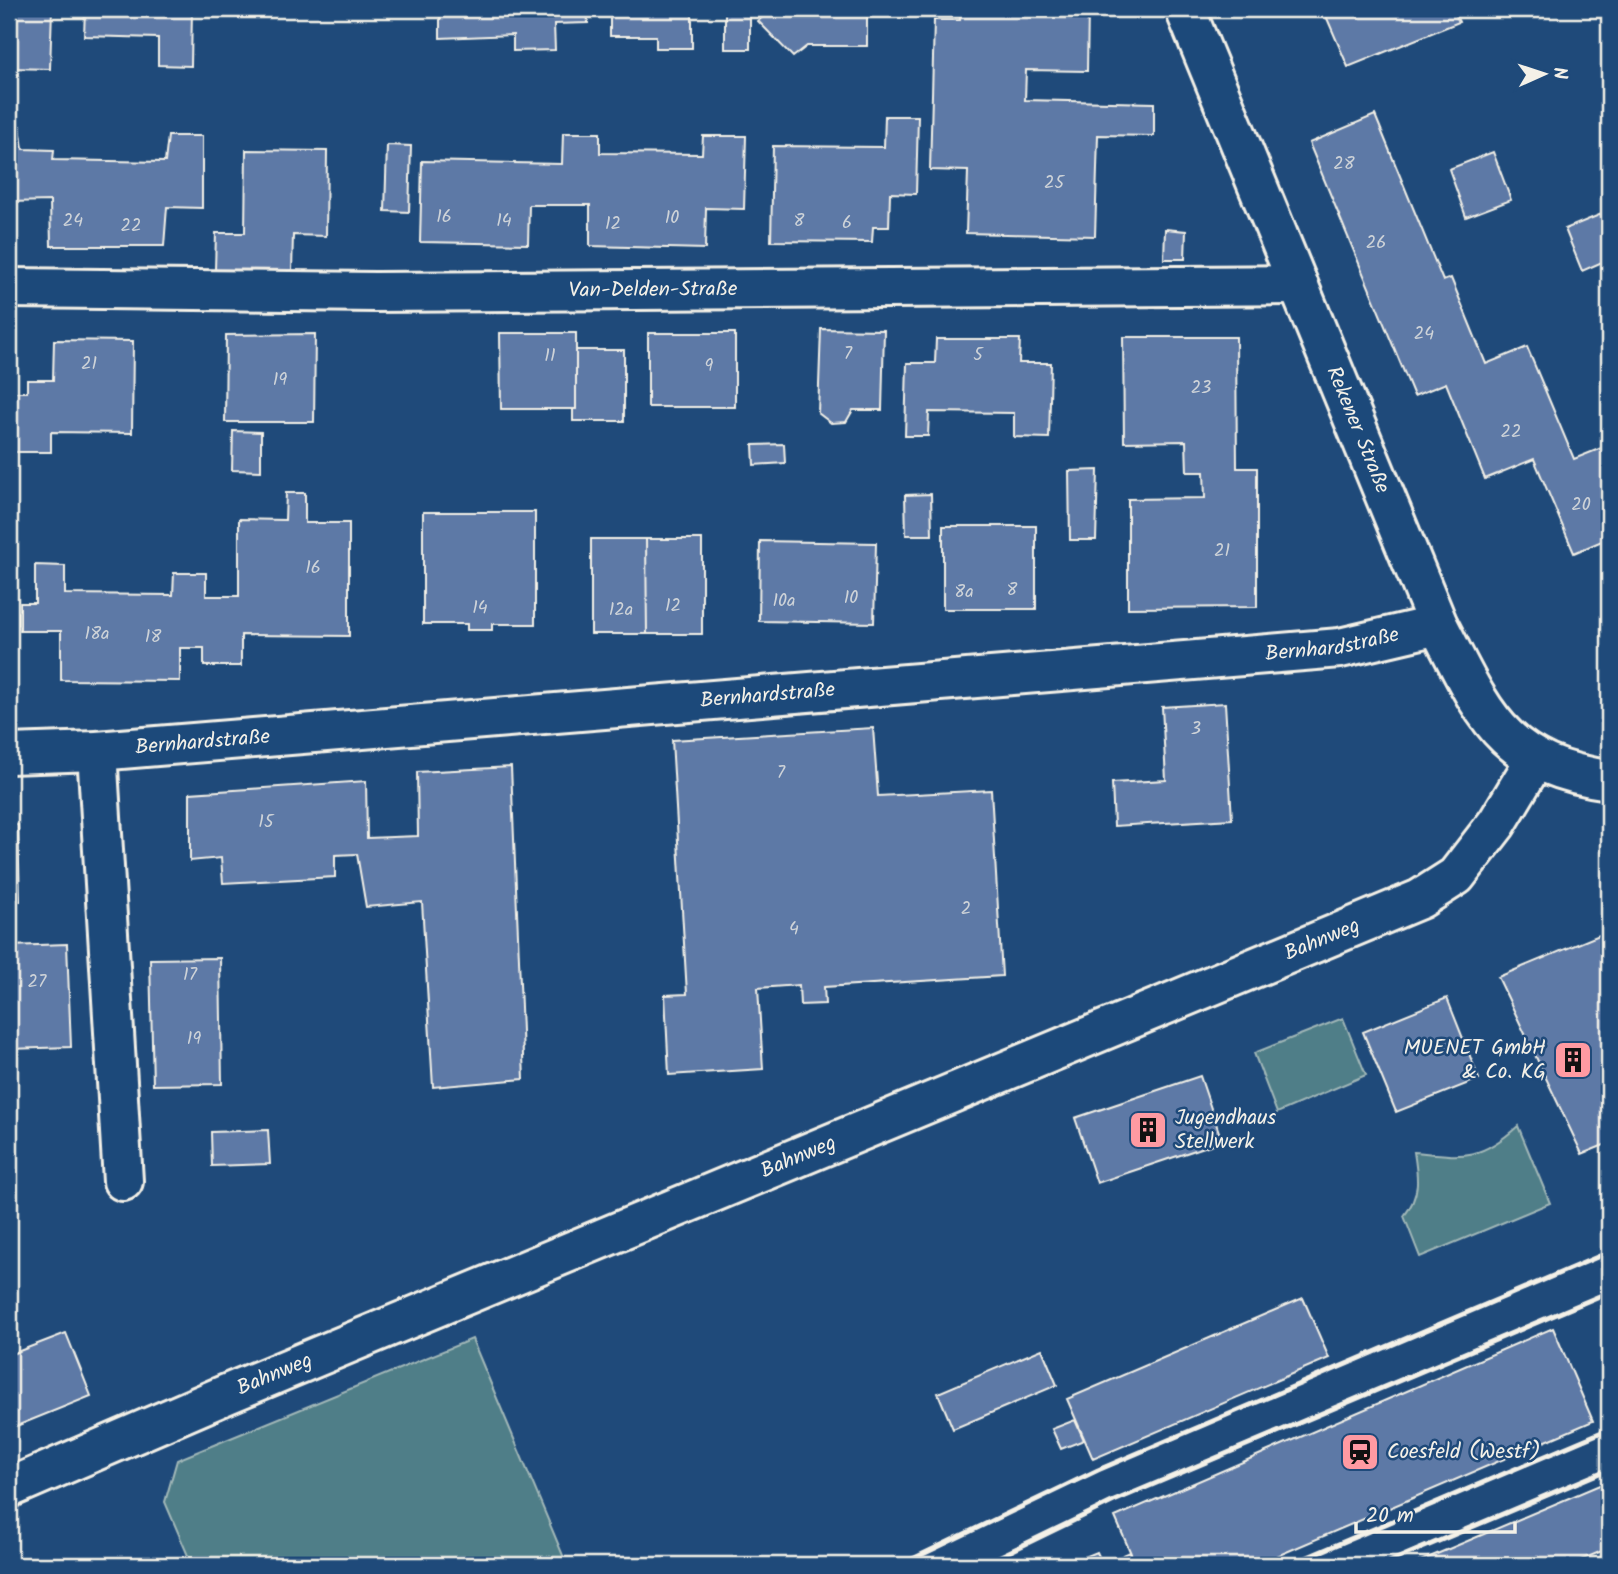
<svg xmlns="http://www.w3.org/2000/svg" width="1618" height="1574" viewBox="0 0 1618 1574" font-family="Kalam,sans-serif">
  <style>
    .grass { fill: #507e88; stroke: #a2b8b8; stroke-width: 2 }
    .building { fill: #5d79a6; stroke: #f4f1e8; stroke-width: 2 }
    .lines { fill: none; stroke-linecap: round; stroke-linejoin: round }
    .minor-casing { stroke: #f4f1e8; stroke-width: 44 }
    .minor { stroke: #1f4a7a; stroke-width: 38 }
    .rail { stroke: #f4f1e8; stroke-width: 5 }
    .labels { text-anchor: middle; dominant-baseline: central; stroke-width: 5; stroke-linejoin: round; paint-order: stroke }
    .number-label { font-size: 18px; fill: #ced3d8 }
    .street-label { font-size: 21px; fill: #f4f1e8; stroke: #1f4a7a }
    .poi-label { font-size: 21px; fill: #f4f1e8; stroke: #1f4a7a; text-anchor: start }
  </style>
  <rect width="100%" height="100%" fill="#1f4a7a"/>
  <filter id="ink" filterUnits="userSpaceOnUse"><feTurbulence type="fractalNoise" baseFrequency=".0143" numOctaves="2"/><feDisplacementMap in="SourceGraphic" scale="14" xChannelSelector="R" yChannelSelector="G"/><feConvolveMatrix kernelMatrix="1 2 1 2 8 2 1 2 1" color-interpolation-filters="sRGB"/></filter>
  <g filter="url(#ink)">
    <!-- grass -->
    <path class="grass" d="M1343 1018 1366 1075 1277 1113 1254 1053Z
      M1518 1126 1550 1203 1420 1257 1404 1216C1421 1195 1418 1177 1414 1152 1464 1157 1479 1161 1518 1126Z
      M472 1339 567 1565H192L165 1502 177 1460Z"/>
    <!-- building -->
    <path class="building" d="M9 9H52L50 69 9 68Z
      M85 9H192L191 66 158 65V38L84 36Z
      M440 9H587L588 23 554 24 555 50 513 51V35L440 38Z
      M610 9H692V48H656V36H610Z
      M725 9H750V49H725Z
      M772 9H867V46H807L793 57 758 21Z
      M960 9H1088L1087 71 1026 70 1025 100 1154 103V136L1098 135 1095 236 966 233 968 171 930 170 934 20H960Z
      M1323 9H1453L1459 22 1348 67Z
      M1375 115 1443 281 1451 278 1486 364 1527 347 1574 459 1609 445V538L1574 553 1534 459 1485 479 1446 383 1414 396 1309 143Z
      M885 116H918L916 194 890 193 889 227H873L872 242 771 241 773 146 884 147Z
      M9 126H20L23 149 54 150 53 160 165 162 168 136H202V208L167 207 164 246H51L50 201 9 202Z
      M563 133H600V153L702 154 703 136H746L744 209 706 208 705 249 590 246V205H529L528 244 420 242 422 161 562 164Z
      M387 145 411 146 409 212 385 211Z
      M246 150 327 151 326 236 293 235 292 271 215 270 216 233H245Z
      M1493 152 1511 200 1466 217 1449 169Z
      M1609 211V259L1582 271 1565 229Z
      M1165 229 1186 231 1185 259H1164Z
      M821 329 884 330 882 410H853L846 422 831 423 818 413Z
      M500 333H576V409H501Z
      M648 333H735V407H648Z
      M315 334 314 422H225L226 335Z
      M1123 337H1236L1237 468H1257V607L1128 608V499L1205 498 1204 472H1187L1186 441 1124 442Z
      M936 339H1020L1019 363H1051L1049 438 1014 437V413L929 412 928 436H905L907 363H935Z
      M54 340 133 341 132 433 51 432V452H9V392H27V380H53Z
      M576 350H624V421H573V409H576Z
      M233 431 261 432V471L232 470Z
      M784 444 785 463 754 465 753 445Z
      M1098 470 1096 540H1070L1069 471Z
      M286 493H305V523H349V636L241 635V666H204V648H180V681L61 680V631H20V603H35V565L65 566V594L173 595 174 573H206V596H239V519L285 520Z
      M931 494 932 535H906L905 495Z
      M423 512H535V624H492V630H467V624H423Z
      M943 526H1036V609H943Z
      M591 539H646L647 634H591Z
      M646 539H702V634H647Z
      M760 541 876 543 874 623 759 621Z
      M1225 703 1232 819 1114 826 1112 783 1166 780 1162 707Z
      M873 728 878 796 991 790 1002 976 824 987 825 1004 800 1005 799 985 758 988 763 1069 669 1075 665 995 687 994 672 740Z
      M511 767 524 1079 433 1087 422 902 366 907 357 854 335 855V877L223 883 221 858 190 861V793L366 781 367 838 418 836 417 772Z
      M9 825H18L20 901H9Z
      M1609 931V1143L1582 1154 1498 977Z
      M67 944 71 1047 9 1049V946Z
      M220 958 222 1084 153 1085 150 959Z
      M1447 998 1479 1079 1396 1112 1363 1032Z
      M1200 1076 1222 1141 1097 1183 1075 1118Z
      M268 1130 270 1164 212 1166 211 1132Z
      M1303 1298 1329 1358 1093 1459 1067 1399Z
      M1553 1328 1593 1421 1256 1565H1136L1115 1517Z
      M66 1333 91 1396 9 1429V1355Z
      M1042 1349 1057 1385 953 1429 938 1393Z
      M1075 1420 1084 1440 1061 1449 1052 1429Z
      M1609 1481V1548L1569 1565H1411Z
      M1097 1552 1103 1565H1065Z
      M1130 1552 1135 1565H1110L1108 1562Z"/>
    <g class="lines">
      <defs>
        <g id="minor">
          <path id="s1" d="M1185 9 1438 625C1484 713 1500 765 1609 780"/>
          <path id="s2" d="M9 288 375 292 1297 285"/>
          <path d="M97 751 123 1181"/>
          <path id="s3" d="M9 754 97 751 1340 648 1438 625"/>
          <path id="s4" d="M9 1488 227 1394 1420 899 1456 876 1497 823 1535 760"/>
        </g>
      </defs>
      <!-- minor casing -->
      <use href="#minor" class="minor-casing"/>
      <!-- minor -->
      <use href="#minor" class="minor"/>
      <!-- rail -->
      <path class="rail" d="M900 1565 1098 1470 1609 1252
        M982 1565 1114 1501 1609 1292
        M1289 1565 1609 1429
        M1382 1565 1609 1469"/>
    </g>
  </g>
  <!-- icons -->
  <defs>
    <symbol id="building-square" viewBox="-11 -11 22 22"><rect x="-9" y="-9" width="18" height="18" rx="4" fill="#ff9aa2" stroke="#1f4a7a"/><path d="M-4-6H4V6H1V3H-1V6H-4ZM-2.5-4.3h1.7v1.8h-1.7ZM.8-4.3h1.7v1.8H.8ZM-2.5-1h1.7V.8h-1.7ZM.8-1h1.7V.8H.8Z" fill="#111"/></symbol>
    <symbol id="station-square" viewBox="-11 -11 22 22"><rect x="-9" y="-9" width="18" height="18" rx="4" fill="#ff9aa2" stroke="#1f4a7a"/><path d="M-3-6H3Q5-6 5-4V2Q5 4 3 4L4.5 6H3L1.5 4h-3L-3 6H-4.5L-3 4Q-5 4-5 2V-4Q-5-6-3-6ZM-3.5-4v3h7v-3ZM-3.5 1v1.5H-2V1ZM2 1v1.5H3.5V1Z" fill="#111"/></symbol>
  </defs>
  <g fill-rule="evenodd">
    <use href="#building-square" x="1551" y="1038" width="44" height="44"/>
    <use href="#building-square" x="1126" y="1108" width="44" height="44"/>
    <use href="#station-square" x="1338" y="1430" width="44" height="44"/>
  </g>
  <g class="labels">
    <!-- number labels -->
    <g class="number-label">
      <text x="1344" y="164">28</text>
      <text x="1054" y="183">25</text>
      <text x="444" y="217">16</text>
      <text x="672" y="218">10</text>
      <text x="73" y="221">24</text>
      <text x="504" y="221">14</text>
      <text x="799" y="221">8</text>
      <text x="847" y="223">6</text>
      <text x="613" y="224">12</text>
      <text x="131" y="226">22</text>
      <text x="1376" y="243">26</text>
      <text x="1424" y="334">24</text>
      <text x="848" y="354">7</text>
      <text x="978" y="355">5</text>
      <text x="550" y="356">11</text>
      <text x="89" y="364">21</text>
      <text x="709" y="366">9</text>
      <text x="280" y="380">19</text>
      <text x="1201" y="388">23</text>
      <text x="1511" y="432">22</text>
      <text x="1581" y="505">20</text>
      <text x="1222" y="551">21</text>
      <text x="313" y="568">16</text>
      <text x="1012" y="590">8</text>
      <text x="964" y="592">8a</text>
      <text x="851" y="598">10</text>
      <text x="784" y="601">10a</text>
      <text x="673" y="606">12</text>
      <text x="480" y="608">14</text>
      <text x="621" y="610">12a</text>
      <text x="97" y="634">18a</text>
      <text x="153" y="637">18</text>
      <text x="1196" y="729">3</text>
      <text x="781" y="773">7</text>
      <text x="266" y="822">15</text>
      <text x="966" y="909">2</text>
      <text x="794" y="929">4</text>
      <text x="190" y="975">17</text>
      <text x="37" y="982">27</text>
      <text x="194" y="1039">19</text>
    </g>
    <!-- street labels -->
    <g class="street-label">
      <text stroke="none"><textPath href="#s2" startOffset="644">Van-Delden-Straße</textPath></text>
      <text stroke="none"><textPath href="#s1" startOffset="455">Rekener Straße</textPath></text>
      <text stroke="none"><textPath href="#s3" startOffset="1328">Bernhardstraße</textPath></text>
      <text stroke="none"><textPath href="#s3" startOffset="761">Bernhardstraße</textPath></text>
      <text stroke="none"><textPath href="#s3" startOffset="194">Bernhardstraße</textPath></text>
      <text stroke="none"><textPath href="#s4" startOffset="1423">Bahnweg</textPath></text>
      <text stroke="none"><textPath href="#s4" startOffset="856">Bahnweg</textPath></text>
      <text stroke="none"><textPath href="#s4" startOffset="289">Bahnweg</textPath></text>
    </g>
    <!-- poi labels -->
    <g class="poi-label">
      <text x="1546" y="1048" text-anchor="end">MUENET GmbH<tspan x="1546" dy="24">&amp; Co. KG</tspan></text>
      <text x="1175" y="1118">Jugendhaus<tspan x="1175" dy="24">Stellwerk</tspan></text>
      <text x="1387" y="1452">Coesfeld (Westf)</text>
    </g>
  </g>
  <!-- margin -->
  <rect width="1618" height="1574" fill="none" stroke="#1f4a7a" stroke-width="35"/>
  <rect x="18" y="18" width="1583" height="1539" fill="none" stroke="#f4f1e8" stroke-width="2.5" filter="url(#ink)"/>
  <!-- north arrow -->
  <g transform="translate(1544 74) rotate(87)" stroke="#1f4a7a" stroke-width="5" paint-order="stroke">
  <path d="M0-5L12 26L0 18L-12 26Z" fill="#f4f1e8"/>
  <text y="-10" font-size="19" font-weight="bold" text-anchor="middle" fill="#f4f1e8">N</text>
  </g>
  <!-- scale -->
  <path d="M1356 1522v10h159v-10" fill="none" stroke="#f4f1e8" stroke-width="3.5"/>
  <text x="1366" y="1522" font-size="21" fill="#f4f1e8" stroke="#1f4a7a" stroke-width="5" paint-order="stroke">20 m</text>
</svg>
